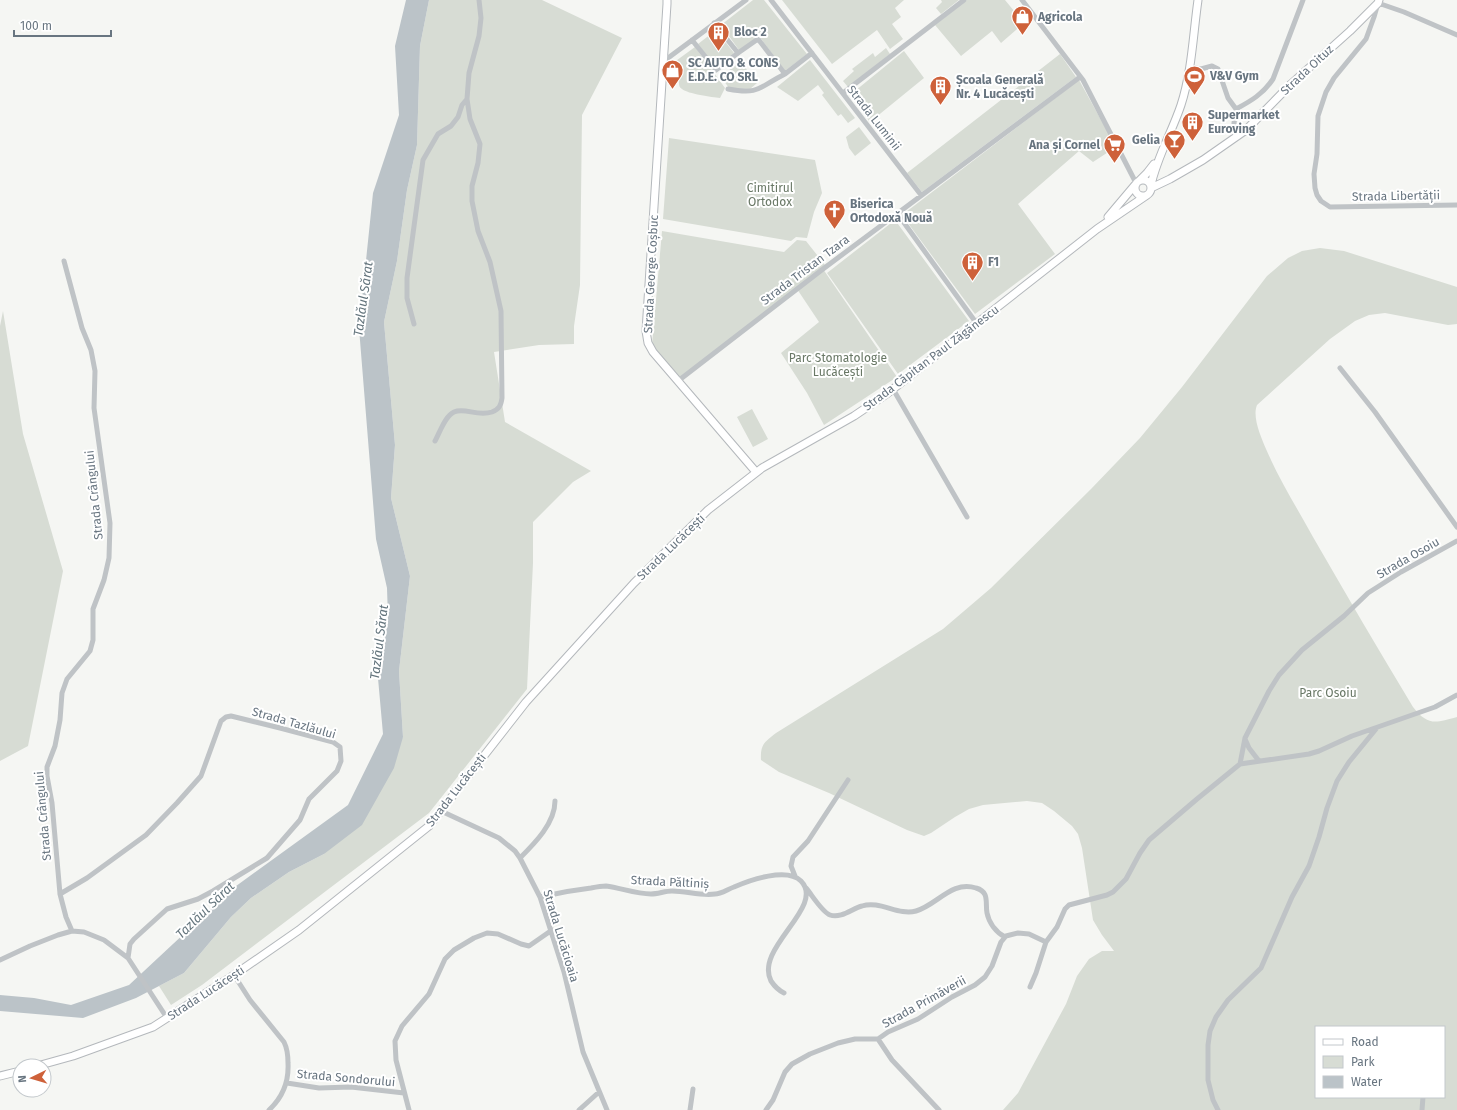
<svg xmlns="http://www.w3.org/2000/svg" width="1457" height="1110" viewBox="0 0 1457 1110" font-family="'Fira Sans',sans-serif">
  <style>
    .green { fill: #d7dcd4; fill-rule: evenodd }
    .water { fill: #bbc3c8 }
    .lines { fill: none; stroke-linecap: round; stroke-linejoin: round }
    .secondary-casing { stroke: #b4b8bc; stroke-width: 9 }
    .street { stroke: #bfc3c6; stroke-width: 5 }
    .secondary { stroke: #fff; stroke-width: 7 }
    .labels { text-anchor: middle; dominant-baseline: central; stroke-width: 4; stroke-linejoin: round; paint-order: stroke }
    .poi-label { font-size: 12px; font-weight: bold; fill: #687580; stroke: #fff; text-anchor: start }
    .street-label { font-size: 12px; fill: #687580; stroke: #fff }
    .park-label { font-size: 12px; fill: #697866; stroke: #fff }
    .water-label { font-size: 13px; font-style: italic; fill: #64757d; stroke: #fff }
  </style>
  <rect width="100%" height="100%" fill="#f5f6f3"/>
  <!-- green -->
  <path class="green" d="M429 0H542L622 38 582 115 580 285 574 326V344L539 345 494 352 505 422 591 471 573 482 533 522V563L527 689 429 813 202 985 171 1005 159 986 184 973 231 917 251 898 289 872 324 854 403 737 399 671 410 576 391 498 395 445 384 322 397 261 407 190 417 145 420 46Z
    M753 0H764L807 54 785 71 759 36 739 50 721 25Z
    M782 0H904L895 8 901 17 892 24 903 39 890 49 877 30 832 64Z
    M941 0H959L941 14 936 8 942 2Z
    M967 0H1005L1024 23 1001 43 992 31 961 56 935 25Z
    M716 30 734 53 716 68 698 44Z
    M695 47 725 88 720 98C712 97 688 94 682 89 678 87 679 82 679 78L673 77V63Z
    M886 48 890 54 848 87 843 81 854 71 852 69 873 53 875 57Z
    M904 51 924 78 870 122 850 95Z
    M1060 54 1076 77 922 192 907 173Z
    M810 60 855 118 848 123 841 114 838 116 822 95 824 93 818 85 798 101 777 87Z
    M740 61 757 83 750 89 729 88 721 77Z
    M1079 80 1116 147 1093 162 1079 151 1018 204 1055 254 975 314 902 215Z
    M859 127 871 143 855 156 849 148 846 137Z
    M669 138 815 160 822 193 814 212 807 238 796 237 791 241 663 219Z
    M895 220 969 321 898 374 827 273Z
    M662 231 784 252 797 240 806 241 825 265 681 378 652 345Z
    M1320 248 1344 251 1457 287V324L1448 325 1385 313 1369 315 1355 321 1330 339 1257 405C1252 417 1261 437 1266 449 1279 479 1297 508 1313 537 1346 594 1379 651 1413 707 1428 726 1435 723 1457 717V1110H1003L1018 1093 1066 1004 1077 976 1089 959 1102 951H1114L1102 935 1093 920 1082 848 1078 834 1072 826 1054 811 1042 803 1027 801 983 805 969 809 955 817 931 833 924 836 907 830 829 793 779 772 761 760C760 744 765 742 776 733L943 629 991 588 1091 489 1140 438 1182 387 1267 276 1288 258 1302 251ZM1316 1027H1444V1097H1316Z
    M823 269 897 377 824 425 807 393 781 353 819 322 797 289Z
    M3 311 23 434 63 571 28 746 0 761V326Z
    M752 409 768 439 753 447 737 417Z"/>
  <!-- water -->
  <path class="water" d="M406 0H429L420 46 417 145 407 190 397 261 384 322 395 445 391 498 410 576 399 671 403 737 394 768 362 825 324 854 289 872 251 898 231 917 184 973 136 998 83 1018 0 1011V995L34 998 71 1005 129 985 232 889 348 805 383 734 377 667 385 639 388 618 387 588 376 539 359 328 373 193 399 115 395 46Z"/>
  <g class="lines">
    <defs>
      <path id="secondary" d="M667 0V4L646 331 648 343 653 352 756 472
        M1135 188a8 8 0 1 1 16 0a8 8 0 1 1-16 0Z
        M1139 181 1147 173 1154 164
        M1151 185C1157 157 1172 132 1181 105 1192 71 1193 35 1198 0
        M1151 188 1170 179 1203 160 1246 130 1291 84 1350 31 1378 3 1379 0
        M1108 217 1135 185
        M37 1066 73 1056 153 1027 234 975 299 930 429 826 526 702 634 583 708 510 762 468 854 416 888 393 1097 229 1147 195
        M0 1076 20 1071"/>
    </defs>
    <!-- secondary casing -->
    <use href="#secondary" class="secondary-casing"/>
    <!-- street -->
    <path class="street" d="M771 0 921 195
      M1022 0 1083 80 1136 183
      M1457 35 1404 12 1378 3 1374 17 1366 39 1334 78 1326 92 1318 116 1317 154 1314 174 1315 188 1317 195 1321 201 1330 207 1457 205
      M692 40 716 70 738 53 714 23
      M738 53 758 39 785 74 812 53
      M664 61 746 0
      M1189 67 1201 69 1212 66 1218 69 1228 98 1236 109C1236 122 1230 123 1238 137
      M728 89C760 95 759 87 785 74
      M843 93 964 0
      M1236 109C1251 101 1263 94 1273 79L1303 0
      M897 213 977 324
      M64 261 82 328 91 350 95 371 94 408 110 523 109 558 104 580 93 609V640L90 651 67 679 62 693 60 720 55 746 47 767V776L52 803 60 894 66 917 72 931
      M414 324 407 298V278L423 160 438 134 451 126 458 117 462 105 467 99 469 73 479 36 481 18 479 0
      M1340 368 1375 412 1457 527
      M678 381 823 269 1080 77
      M893 389 967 517
      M435 441C440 432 445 416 454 412 465 407 477 417 492 412 499 409 501 406 502 398L501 311 490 262 478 231 472 201V186L478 163 480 144 470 119 467 99
      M1245 739 1249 748 1259 761
      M1240 764 1245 738 1269 691 1279 675 1302 650 1344 616 1368 593 1401 572 1457 541
      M441 811 499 838 515 851 520 858 540 897 564 972 583 1052 607 1110
      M520 858C535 843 555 823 555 801
      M795 876 791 866 793 857 808 841 848 780
      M806 888C812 895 822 912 830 915 841 919 853 908 862 906 880 900 898 916 916 911 937 905 952 880 976 888 990 892 985 903 987 913 989 923 996 932 1005 937
      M60 894 87 878 146 835 177 803 201 776 221 721 226 717 231 716 280 728 333 742 340 747 341 761 337 771 309 799 300 820 267 858 213 891 198 899 167 909 134 939 130 944 128 958
      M540 897C557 893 574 890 591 888 596 887 601 886 606 886 621 888 636 894 651 894 658 894 665 891 672 891 687 891 700 896 715 894 721 894 728 889 734 887 750 880 787 867 801 881 826 907 754 948 771 981 775 987 778 990 784 993
      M0 960 30 946 58 935 72 931 84 932 104 940 128 958 167 1018
      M234 975 250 1000 284 1042C287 1048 288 1055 288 1063 289 1082 283 1097 269 1110
      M1030 987 1036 973 1046 942 1057 927 1065 909 1069 905 1107 895 1113 892 1126 879 1140 853 1149 840 1197 799 1240 764 1309 754 1319 751 1352 736 1435 707 1457 695
      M878 1039 892 1060 939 1110
      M287 1083 319 1088 351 1087 404 1093
      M409 1110 396 1060 395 1041 402 1026 429 994 445 959 454 950 474 938 487 933 498 934 521 944 529 946 552 930
      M579 1110 599 1092
      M690 1110 693 1089
      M766 1110 773 1100 785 1072 792 1064 810 1054 838 1043 855 1039H878L888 1032 918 1019 952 997 975 985 985 977 992 966 1001 942 1006 936 1018 933 1029 934 1046 942
      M1218 1110 1213 1100 1208 1080V1045L1210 1031 1216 1017 1228 1000 1261 968 1292 897 1309 866 1319 837 1327 808 1337 781 1349 762 1376 729
      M1422 1110 1423 1097"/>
    <!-- secondary -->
    <use href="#secondary" class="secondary"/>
  </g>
  <!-- icons -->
  <defs>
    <symbol id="shop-pin" viewBox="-11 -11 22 30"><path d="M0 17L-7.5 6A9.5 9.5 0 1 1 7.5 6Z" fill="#ce613a" stroke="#fff"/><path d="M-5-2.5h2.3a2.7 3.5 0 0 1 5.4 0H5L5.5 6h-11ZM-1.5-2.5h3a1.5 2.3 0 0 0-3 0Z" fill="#fff"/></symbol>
    <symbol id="building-pin" viewBox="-11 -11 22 30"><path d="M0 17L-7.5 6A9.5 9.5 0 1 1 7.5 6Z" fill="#ce613a" stroke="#fff"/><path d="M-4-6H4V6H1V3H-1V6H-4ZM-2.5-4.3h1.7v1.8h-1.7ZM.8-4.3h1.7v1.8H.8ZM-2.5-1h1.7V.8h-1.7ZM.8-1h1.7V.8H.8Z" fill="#fff"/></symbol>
    <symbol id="stadium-pin" viewBox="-11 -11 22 30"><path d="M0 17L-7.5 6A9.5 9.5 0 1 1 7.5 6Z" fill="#ce613a" stroke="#fff"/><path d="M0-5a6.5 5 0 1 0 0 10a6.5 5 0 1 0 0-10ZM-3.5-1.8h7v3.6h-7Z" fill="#fff"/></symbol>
    <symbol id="bar-pin" viewBox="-11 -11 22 30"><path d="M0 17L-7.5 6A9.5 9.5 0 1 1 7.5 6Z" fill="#ce613a" stroke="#fff"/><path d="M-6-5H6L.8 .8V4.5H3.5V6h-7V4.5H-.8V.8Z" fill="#fff"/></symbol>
    <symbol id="supermarket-pin" viewBox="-11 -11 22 30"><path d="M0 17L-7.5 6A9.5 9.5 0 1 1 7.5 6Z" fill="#ce613a" stroke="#fff"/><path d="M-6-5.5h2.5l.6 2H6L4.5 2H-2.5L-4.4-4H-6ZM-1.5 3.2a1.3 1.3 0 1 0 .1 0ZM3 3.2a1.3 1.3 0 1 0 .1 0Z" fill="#fff"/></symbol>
    <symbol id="church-pin" viewBox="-11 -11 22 30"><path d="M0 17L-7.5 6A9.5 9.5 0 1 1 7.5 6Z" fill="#ce613a" stroke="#fff"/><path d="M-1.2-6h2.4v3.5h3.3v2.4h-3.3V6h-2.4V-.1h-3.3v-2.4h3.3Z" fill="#fff"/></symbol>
  </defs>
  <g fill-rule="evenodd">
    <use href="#shop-pin" x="1010" y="4" width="25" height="34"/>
    <use href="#building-pin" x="706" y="20" width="25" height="34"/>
    <use href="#shop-pin" x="660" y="58" width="25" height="34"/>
    <use href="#stadium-pin" x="1182" y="64" width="25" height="34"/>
    <use href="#building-pin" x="928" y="74" width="25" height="34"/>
    <use href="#building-pin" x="1180" y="110" width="25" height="34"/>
    <use href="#bar-pin" x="1162" y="128" width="25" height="34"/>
    <use href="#supermarket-pin" x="1102" y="132" width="25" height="34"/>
    <use href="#church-pin" x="822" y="198" width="25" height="34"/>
    <use href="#building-pin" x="960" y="250" width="25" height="34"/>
  </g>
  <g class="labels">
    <!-- poi labels -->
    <g class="poi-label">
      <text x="1038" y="17">Agricola</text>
      <text x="734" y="32">Bloc 2</text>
      <text x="688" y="63">SC AUTO &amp; CONS<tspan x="688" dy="14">E.D.E. CO SRL</tspan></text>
      <text x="1210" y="76">V&amp;V Gym</text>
      <text x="956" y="80">Școala Generală<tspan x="956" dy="14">Nr. 4 Lucăcești</tspan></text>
      <text x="1208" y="115">Supermarket<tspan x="1208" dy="14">Euroving</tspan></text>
      <text x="1160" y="140" text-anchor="end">Gelia</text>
      <text x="1100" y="145" text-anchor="end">Ana și Cornel</text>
      <text x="850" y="204">Biserica<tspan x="850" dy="14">Ortodoxă Nouă</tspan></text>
      <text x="988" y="262">F1</text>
    </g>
    <!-- street labels -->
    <g class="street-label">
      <text transform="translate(1307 70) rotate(-43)">Strada Oituz</text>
      <text transform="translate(874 118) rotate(52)">Strada Luminii</text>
      <text transform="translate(1396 196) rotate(-1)">Strada Libertății</text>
      <text transform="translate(805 270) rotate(-37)">Strada Tristan Tzara</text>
      <text transform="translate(651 274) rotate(-87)">Strada George Coșbuc</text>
      <text transform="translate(931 358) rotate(-37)">Strada Căpitan Paul Zăgănescu</text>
      <text transform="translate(94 495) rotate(-96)">Strada Crângului</text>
      <text transform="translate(671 547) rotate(-44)">Strada Lucăcești</text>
      <text transform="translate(1408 558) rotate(-30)">Strada Osoiu</text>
      <text transform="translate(294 723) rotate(16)">Strada Tazlăului</text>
      <text transform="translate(456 790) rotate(-52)">Strada Lucăcești</text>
      <text transform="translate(43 816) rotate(-95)">Strada Crângului</text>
      <text transform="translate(670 882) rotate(3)">Strada Păltiniș</text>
      <text transform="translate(561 936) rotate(73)">Strada Lucăcioaia</text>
      <text transform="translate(206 993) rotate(-33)">Strada Lucăcești</text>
      <text transform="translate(924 1002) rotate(-29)">Strada Primăverii</text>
      <text transform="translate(346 1078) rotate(5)">Strada Sondorului</text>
    </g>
    <!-- park labels -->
    <g class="park-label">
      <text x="770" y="188">Cimitirul<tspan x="770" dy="14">Ortodox</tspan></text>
      <text x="838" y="358">Parc Stomatologie<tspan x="838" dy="14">Lucăcești</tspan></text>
      <text x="1328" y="693">Parc Osoiu</text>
    </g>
    <!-- water labels -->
    <g class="water-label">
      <text transform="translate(363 299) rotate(-82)">Tazlăul Sărat</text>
      <text transform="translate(379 642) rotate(-83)">Tazlăul Sărat</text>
      <text transform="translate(205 910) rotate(-44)">Tazlăul Sărat</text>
    </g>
  </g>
  <!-- legend -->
  <rect x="1315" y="1026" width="130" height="72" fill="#ffffff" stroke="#c3c8cc"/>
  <rect x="1323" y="1039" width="20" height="6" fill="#ffffff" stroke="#c3c8cc"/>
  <text x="1351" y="1046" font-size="12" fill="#687580">Road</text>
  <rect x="1323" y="1056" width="20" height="12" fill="#d7dcd4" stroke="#c3c8cc"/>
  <text x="1351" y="1066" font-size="12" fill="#687580">Park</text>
  <rect x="1323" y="1076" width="20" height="12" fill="#bbc3c8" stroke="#c3c8cc"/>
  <text x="1351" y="1086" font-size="12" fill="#687580">Water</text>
  <!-- north arrow -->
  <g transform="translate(32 1078) rotate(265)"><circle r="19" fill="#ffffff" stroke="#c3c8cc"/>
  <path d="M0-3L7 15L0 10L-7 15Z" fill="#ce613a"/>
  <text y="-6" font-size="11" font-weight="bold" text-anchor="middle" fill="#687580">N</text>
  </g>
  <!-- scale -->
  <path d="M14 30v6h97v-6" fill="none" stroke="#687580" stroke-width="2"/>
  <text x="20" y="30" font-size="12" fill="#687580" stroke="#ffffff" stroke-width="3" paint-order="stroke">100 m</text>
</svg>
